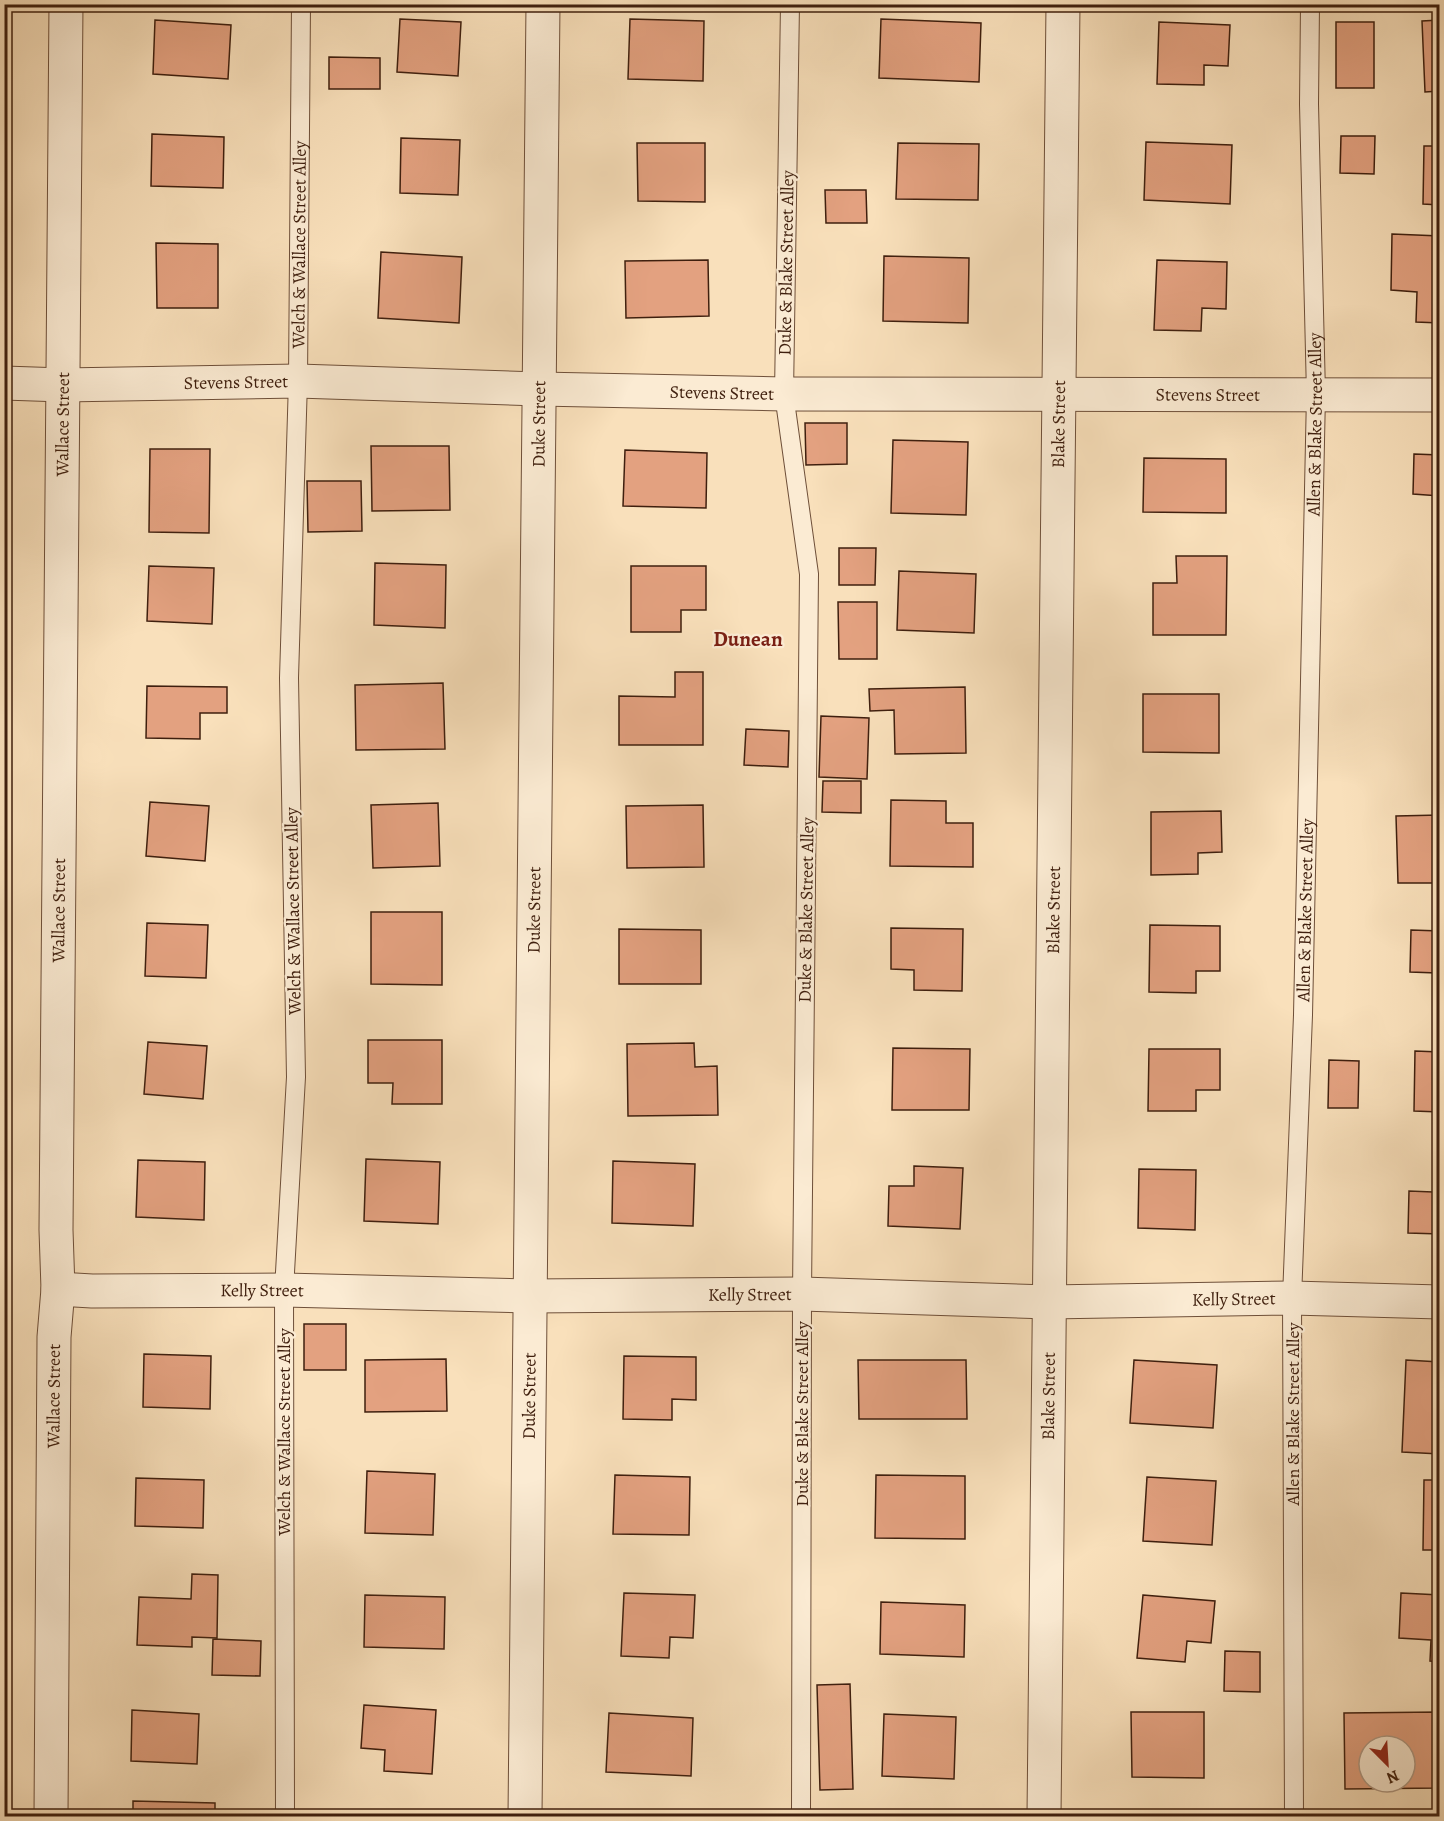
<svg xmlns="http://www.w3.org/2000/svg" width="1444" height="1821" viewBox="0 0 1444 1821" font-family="Alegreya,serif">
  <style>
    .building { fill: #e3a180; stroke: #3f1f0e; stroke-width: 1.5; fill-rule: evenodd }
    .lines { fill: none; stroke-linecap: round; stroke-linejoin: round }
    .service-casing { stroke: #6e4f39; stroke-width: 20 }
    .minor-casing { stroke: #6e4f39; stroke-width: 35 }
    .tertiary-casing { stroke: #6e4f39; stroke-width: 35 }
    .service { stroke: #fbebd3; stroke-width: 18 }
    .minor { stroke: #fbebd3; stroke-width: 33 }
    .tertiary { stroke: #fbebd3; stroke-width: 33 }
    .labels { text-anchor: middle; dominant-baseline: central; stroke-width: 4.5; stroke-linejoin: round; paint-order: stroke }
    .street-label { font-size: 18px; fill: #3f1f0e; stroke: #fbebd3 }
    .quarter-label { font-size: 21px; font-weight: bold; fill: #7a1f14; stroke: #fbebd3 }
  </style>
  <rect width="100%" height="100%" fill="#f9e0bb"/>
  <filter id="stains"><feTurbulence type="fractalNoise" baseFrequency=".00333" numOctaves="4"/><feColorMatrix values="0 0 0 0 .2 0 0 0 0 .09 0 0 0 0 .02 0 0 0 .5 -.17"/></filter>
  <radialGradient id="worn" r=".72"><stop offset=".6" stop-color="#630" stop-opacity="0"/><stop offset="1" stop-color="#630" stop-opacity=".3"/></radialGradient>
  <!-- building -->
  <path class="building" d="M400 19 461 22 458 76 397 72Z
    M630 19 704 21 703 81 628 79Z
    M881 19 981 23 979 82 879 78Z
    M155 20 231 25 228 79 153 74Z
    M1440 20V91L1425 92 1422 21Z
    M1159 22 1230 25 1228 66 1204 65V85L1157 84Z
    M1336 22H1374V88H1336Z
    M329 57 380 58V89H329Z
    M152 134 224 137 223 188 151 186Z
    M1341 136H1375L1374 174 1340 173Z
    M401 138 460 140 458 195 400 193Z
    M1146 142 1232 145 1230 204 1144 200Z
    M637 143H705V202L638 201Z
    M898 143 979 144 978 200 896 199Z
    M1424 146H1440V205L1423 204Z
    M825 190H866L867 223H826Z
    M1392 234 1440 236V323L1416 322 1417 292 1391 290Z
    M156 243 218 244V308H157Z
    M381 252 462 257 459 323 378 318Z
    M884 256 969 258 968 323 883 321Z
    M708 260 709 316 626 318 625 261Z
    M1157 260 1227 262 1226 309 1202 308 1201 331 1154 330Z
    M805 423H847V464L806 465Z
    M893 440 968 442 966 515 891 513Z
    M371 446H449L450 510 372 511Z
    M150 449H210L209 533 149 532Z
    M625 450 707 453 706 508 623 506Z
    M1414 454 1440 455V496L1413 494Z
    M1144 458 1226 459V513L1143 512Z
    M307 481H361L362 531 308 532Z
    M839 548H876L875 585H839Z
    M1176 556H1227L1226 635H1153V583H1177Z
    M375 563 446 565 445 628 374 625Z
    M149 566 214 568 212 624 147 621Z
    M631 566H706V610H681V632H631Z
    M899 571 976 574 974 633 897 630Z
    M838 602H877V659H839Z
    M675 672H703V745H619V696L675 697Z
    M443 683 445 749 356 750 355 685Z
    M147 686 227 687V713H200V739L146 738Z
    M965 687 966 753 895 754 894 710 870 711 869 689Z
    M1143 694H1219V753L1143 752Z
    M821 716 869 718 867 779 819 777Z
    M746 729 789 731 788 767 744 765Z
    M823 781H861V813L822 812Z
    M891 800 946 801V823H973V867L890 866Z
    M150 802 209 806 205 861 146 856Z
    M438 803 440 866 373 868 371 805Z
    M703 805 704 867 627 868 626 806Z
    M1221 811 1222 852 1198 853V874L1151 875V812Z
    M1440 815V883H1398L1396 816Z
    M371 912H442V985L371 984Z
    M147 923 208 925 206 978 145 976Z
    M1150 925 1220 926V971H1196V993L1149 992Z
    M891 928 963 929 962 991 914 990V970L891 969Z
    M619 929 701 930V984H619Z
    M1411 930 1440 931V1006H1436L1437 973 1410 972Z
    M368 1040H442V1104H392L393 1083H368Z
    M148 1042 207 1046 203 1099 144 1094Z
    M694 1043 695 1067 717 1066 718 1115 628 1116 627 1044Z
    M893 1048 970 1049 969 1110H892Z
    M1149 1049H1220V1090H1196V1111H1148Z
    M1415 1051 1440 1052V1112L1414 1111Z
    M1329 1060 1359 1061 1358 1108H1328Z
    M366 1159 440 1162 438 1224 364 1221Z
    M138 1160 205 1162 204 1220 136 1217Z
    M613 1161 695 1164 693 1226 612 1223Z
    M914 1166 963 1168 960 1229 888 1226 889 1186H914Z
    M1139 1169 1196 1170 1195 1230 1138 1228Z
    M1433 1171H1440V1234L1408 1233 1409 1191 1433 1192Z
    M304 1324H346V1370H304Z
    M144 1354 211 1356 210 1409 143 1407Z
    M624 1356 696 1357V1400L672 1399V1420L623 1419Z
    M446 1359 447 1411 365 1412V1360Z
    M858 1360H966L967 1419H859Z
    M1134 1360 1217 1365 1213 1428 1130 1423Z
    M1406 1360 1440 1362V1454L1402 1452Z
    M367 1471 435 1474 433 1535 365 1533Z
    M615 1475 690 1477 689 1535 613 1534Z
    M876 1475 965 1476V1539L875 1538Z
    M1147 1477 1216 1481 1212 1545 1143 1541Z
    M136 1478 204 1480 203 1528 135 1526Z
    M1424 1480H1440V1550H1423Z
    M192 1574 218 1575 217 1638 192 1637V1647L137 1645 139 1597 191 1599Z
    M624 1593 695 1595 693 1638 670 1637 669 1658 621 1656Z
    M1401 1593 1440 1595V1662L1430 1661 1431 1640 1399 1638Z
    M365 1595 445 1597 444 1649 364 1647Z
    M1143 1595 1215 1601 1211 1643 1187 1641 1185 1662 1137 1658Z
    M881 1602 965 1605 964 1657 880 1654Z
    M213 1639 261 1641 260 1676 212 1675Z
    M1225 1651 1260 1652V1692L1224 1691Z
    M850 1684 853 1789 820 1790 817 1685Z
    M364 1705 436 1710 432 1774 384 1771 385 1750 361 1748Z
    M132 1710 199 1714 197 1764 131 1761Z
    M1131 1712H1204V1778L1132 1777Z
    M1440 1712V1788L1345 1789 1344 1713ZM1369 1746H1405V1782H1369Z
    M609 1713 693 1718 691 1776 606 1772Z
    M884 1714 956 1717 954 1779 882 1776Z
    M133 1801 215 1803V1816H133Z"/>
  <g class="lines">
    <defs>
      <g id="service">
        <path d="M790 4 784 394 809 574 802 1294 801 1816"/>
        <path id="s1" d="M285 1816 284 1290 296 1077 289 678 298 381 301 4"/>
        <path id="s2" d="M1294 1816 1292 1298 1303 1015 1316 394 1309 104 1310 4"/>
      </g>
      <g id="minor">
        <path id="s3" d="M58 1289 92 1291 284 1290 529 1296 802 1294 1049 1302 1292 1298 1440 1302"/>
        <path id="s4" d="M51 1816 54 1337 58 1289 56 1230 66 4"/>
        <path id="s5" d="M525 1816 543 4"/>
        <path id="s6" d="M1044 1816 1063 4"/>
      </g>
      <g id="tertiary">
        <path id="s7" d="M4 383 63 385 298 381 539 389 784 394 1440 395"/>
      </g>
    </defs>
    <!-- service casing -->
    <use href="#service" class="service-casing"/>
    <!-- minor casing -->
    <use href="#minor" class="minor-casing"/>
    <!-- tertiary casing -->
    <use href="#tertiary" class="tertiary-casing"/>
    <!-- service -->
    <use href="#service" class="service"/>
    <!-- minor -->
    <use href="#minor" class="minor"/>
    <!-- tertiary -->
    <use href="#tertiary" class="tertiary"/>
  </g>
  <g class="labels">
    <!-- street labels -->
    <g class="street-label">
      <text stroke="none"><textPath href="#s1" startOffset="1572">Welch &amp; Wallace Street Alley</textPath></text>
      <text transform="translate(786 263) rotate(-89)">Duke &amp; Blake Street Alley</text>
      <text stroke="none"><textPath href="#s7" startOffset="232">Stevens Street</textPath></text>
      <text stroke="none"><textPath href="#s7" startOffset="718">Stevens Street</textPath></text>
      <text stroke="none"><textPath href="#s7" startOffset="1204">Stevens Street</textPath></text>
      <text stroke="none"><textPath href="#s4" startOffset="1392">Wallace Street</textPath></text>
      <text stroke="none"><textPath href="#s5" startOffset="1392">Duke Street</textPath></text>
      <text stroke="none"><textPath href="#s6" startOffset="1392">Blake Street</textPath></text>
      <text stroke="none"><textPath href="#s2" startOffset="1392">Allen &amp; Blake Street Alley</textPath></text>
      <text stroke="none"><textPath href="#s5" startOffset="906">Duke Street</textPath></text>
      <text transform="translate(806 910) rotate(-89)">Duke &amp; Blake Street Alley</text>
      <text stroke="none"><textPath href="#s4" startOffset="906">Wallace Street</textPath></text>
      <text transform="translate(293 911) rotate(-91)">Welch &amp; Wallace Street Alley</text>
      <text stroke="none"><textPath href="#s6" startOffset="906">Blake Street</textPath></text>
      <text stroke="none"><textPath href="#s2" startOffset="906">Allen &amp; Blake Street Alley</textPath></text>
      <text stroke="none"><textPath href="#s3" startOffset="204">Kelly Street</textPath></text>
      <text stroke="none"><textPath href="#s3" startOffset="692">Kelly Street</textPath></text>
      <text stroke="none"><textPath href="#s3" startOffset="1176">Kelly Street</textPath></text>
      <text stroke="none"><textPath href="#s4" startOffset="420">Wallace Street</textPath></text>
      <text stroke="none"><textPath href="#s5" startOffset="420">Duke Street</textPath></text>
      <text stroke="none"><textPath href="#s6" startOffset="420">Blake Street</textPath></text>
      <text transform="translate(802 1414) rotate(-90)">Duke &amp; Blake Street Alley</text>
      <text transform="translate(1293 1414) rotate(-90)">Allen &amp; Blake Street Alley</text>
      <text transform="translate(284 1432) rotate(-90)">Welch &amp; Wallace Street Alley</text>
    </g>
    <!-- quarter labels -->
    <g class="quarter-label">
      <text x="748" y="639">Dunean</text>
    </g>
  </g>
  <!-- margin -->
  <rect width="1444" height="1821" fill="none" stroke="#f9e0bb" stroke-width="24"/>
  <rect x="6" y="6" width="1432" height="1809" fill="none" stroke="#3f1f0e" stroke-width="3"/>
  <rect x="12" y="12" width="1420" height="1797" fill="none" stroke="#3f1f0e" stroke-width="1.5"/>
  <!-- north arrow -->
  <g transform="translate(1387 1764) rotate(156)"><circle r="28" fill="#fbebd3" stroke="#b09984" stroke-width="1.5"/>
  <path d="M0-4.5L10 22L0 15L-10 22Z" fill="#8f2418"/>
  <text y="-9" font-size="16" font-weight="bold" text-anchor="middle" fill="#3f1f0e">N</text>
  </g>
  <rect width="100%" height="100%" filter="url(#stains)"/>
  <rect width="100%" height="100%" fill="url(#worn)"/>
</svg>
